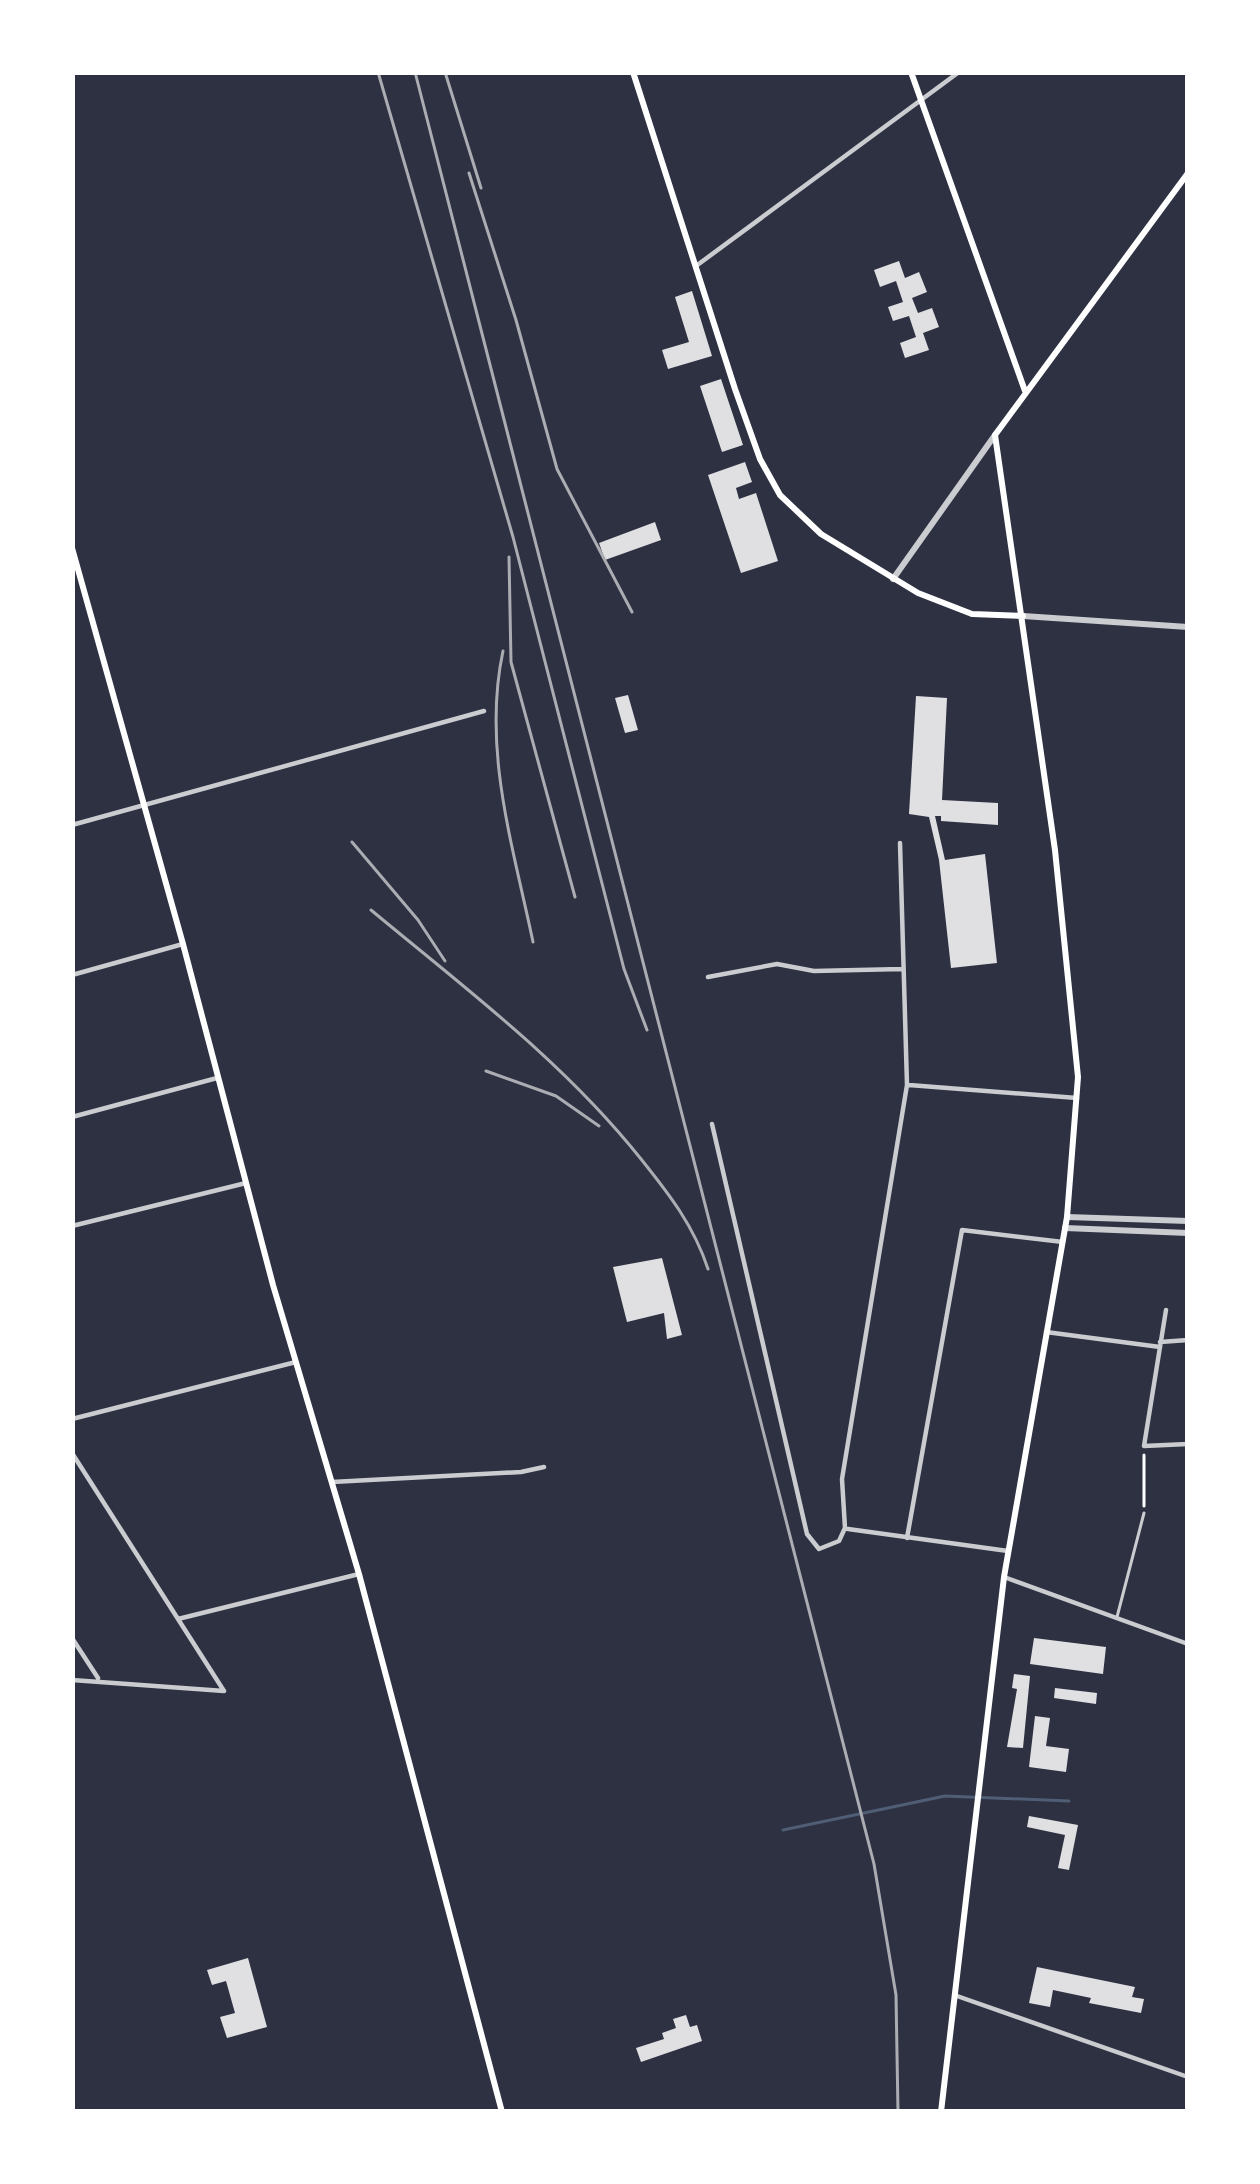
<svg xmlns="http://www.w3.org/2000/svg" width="1260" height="2184" viewBox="0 0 1260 2184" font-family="Roboto,sans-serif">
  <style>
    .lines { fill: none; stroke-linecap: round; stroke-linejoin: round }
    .stream { stroke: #4f5d75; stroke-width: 3 }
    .building { fill: #e0e0e3 }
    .path { stroke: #fff; stroke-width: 3 }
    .service { stroke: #caccd0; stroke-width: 3 }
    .minor { stroke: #caccd0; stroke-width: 4.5 }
    .tertiary { stroke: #caccd0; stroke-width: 6 }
    .secondary { stroke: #fff; stroke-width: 6 }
    .rail { stroke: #abadb3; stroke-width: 3 }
  </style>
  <rect width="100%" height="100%" fill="#2d3142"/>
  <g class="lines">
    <!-- stream -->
    <path class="stream" d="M783 1830 945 1796 1069 1801"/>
  </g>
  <!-- building -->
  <path class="building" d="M899 261 905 278 919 272 927 292 912 298 918 313 932 308 939 327 923 333 929 350 905 358 900 343 916 337 909 316 893 321 888 307 903 302 896 281 880 287 874 270Z
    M692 291 712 356 668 369 662 350 689 342 675 297Z
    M721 379 743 445 722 452 700 386Z
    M745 462 752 482 736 488 739 499 756 493 778 561 741 573 708 475Z
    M655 522 661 540 605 560 599 543Z
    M628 695 638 730 625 733 615 698Z
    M916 696 947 698 942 800 998 803V825L941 821V816H935L945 860 985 854 997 963 951 968 939 860 929 817 909 814Z
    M662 1258 682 1335 667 1339 664 1313 627 1322 613 1267Z
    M1034 1638 1106 1647 1103 1674 1030 1664Z
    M1014 1674 1030 1676 1023 1748 1007 1747 1017 1689 1012 1688Z
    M1055 1688 1097 1693 1096 1704 1054 1698Z
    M1035 1716 1050 1718 1046 1746 1069 1749 1066 1772 1029 1767Z
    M1029 1816 1078 1825 1069 1870 1058 1868 1065 1835 1027 1827Z
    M248 1958 267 2027 227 2038 220 2017 235 2013 226 1981 212 1985 207 1970Z
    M1037 1967 1135 1987 1132 1997 1144 1999 1141 2013 1089 2003 1091 1998 1053 1990 1050 2007 1029 2003Z
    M686 2015 690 2027 697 2025 702 2041 641 2062 636 2048 664 2039 662 2033 676 2028 673 2019Z"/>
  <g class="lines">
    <!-- path -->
    <path class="path" d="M1144 1506V1455"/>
    <!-- service -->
    <path class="service" d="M1117 1617 1144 1513"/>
    <!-- minor -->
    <path class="minor" d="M696 266 959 72
      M72 825 484 711
      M72 975 183 944
      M708 977 777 964 814 971 902 969
      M909 1085 1077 1098
      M72 1117 217 1078
      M712 1124 807 1534 819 1549 839 1541 845 1528
      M72 1226 246 1183
      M1166 1310 1144 1446 1188 1444
      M1046 1332 1160 1347
      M1160 1342 1188 1340
      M72 1419 296 1362
      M72 1453 224 1691
      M332 1482 521 1472 544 1467
      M845 1528 842 1479 907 1085 900 843
      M848 1529 1008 1551
      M907 1538 962 1230 1063 1242
      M1004 1577 1188 1644
      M178 1619 359 1574
      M72 1638 98 1678
      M72 1680 224 1691
      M957 1996 1188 2077"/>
    <!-- tertiary -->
    <path class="tertiary" d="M893 579 995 435
      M1023 616 1188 627
      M1067 1217 1188 1221
      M1065 1228 1188 1233"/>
    <!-- secondary -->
    <path class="secondary" d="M633 72 735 389 760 459 780 495 821 534 918 593 972 614 1023 616
      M911 72 1025 391
      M72 548 183 944 273 1285 359 1574 502 2112
      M941 2112 1004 1577 1067 1217 1078 1077 1055 850 995 435 1188 173"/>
    <!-- rail -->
    <path class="rail" d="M378 72 513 537 624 969 647 1030
      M415 72 874 1864 896 1995 898 2112
      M445 72 481 188
      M469 173 516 320 557 469 632 612
      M509 557 511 662 575 897
      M503 651C482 749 513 846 533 942
      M352 842 418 920 445 961
      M371 910C466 989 564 1062 641 1159 669 1194 694 1226 708 1269
      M486 1071 556 1096 599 1126"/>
  </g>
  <!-- border -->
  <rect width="1260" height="2184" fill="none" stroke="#ffffff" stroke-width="150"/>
</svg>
